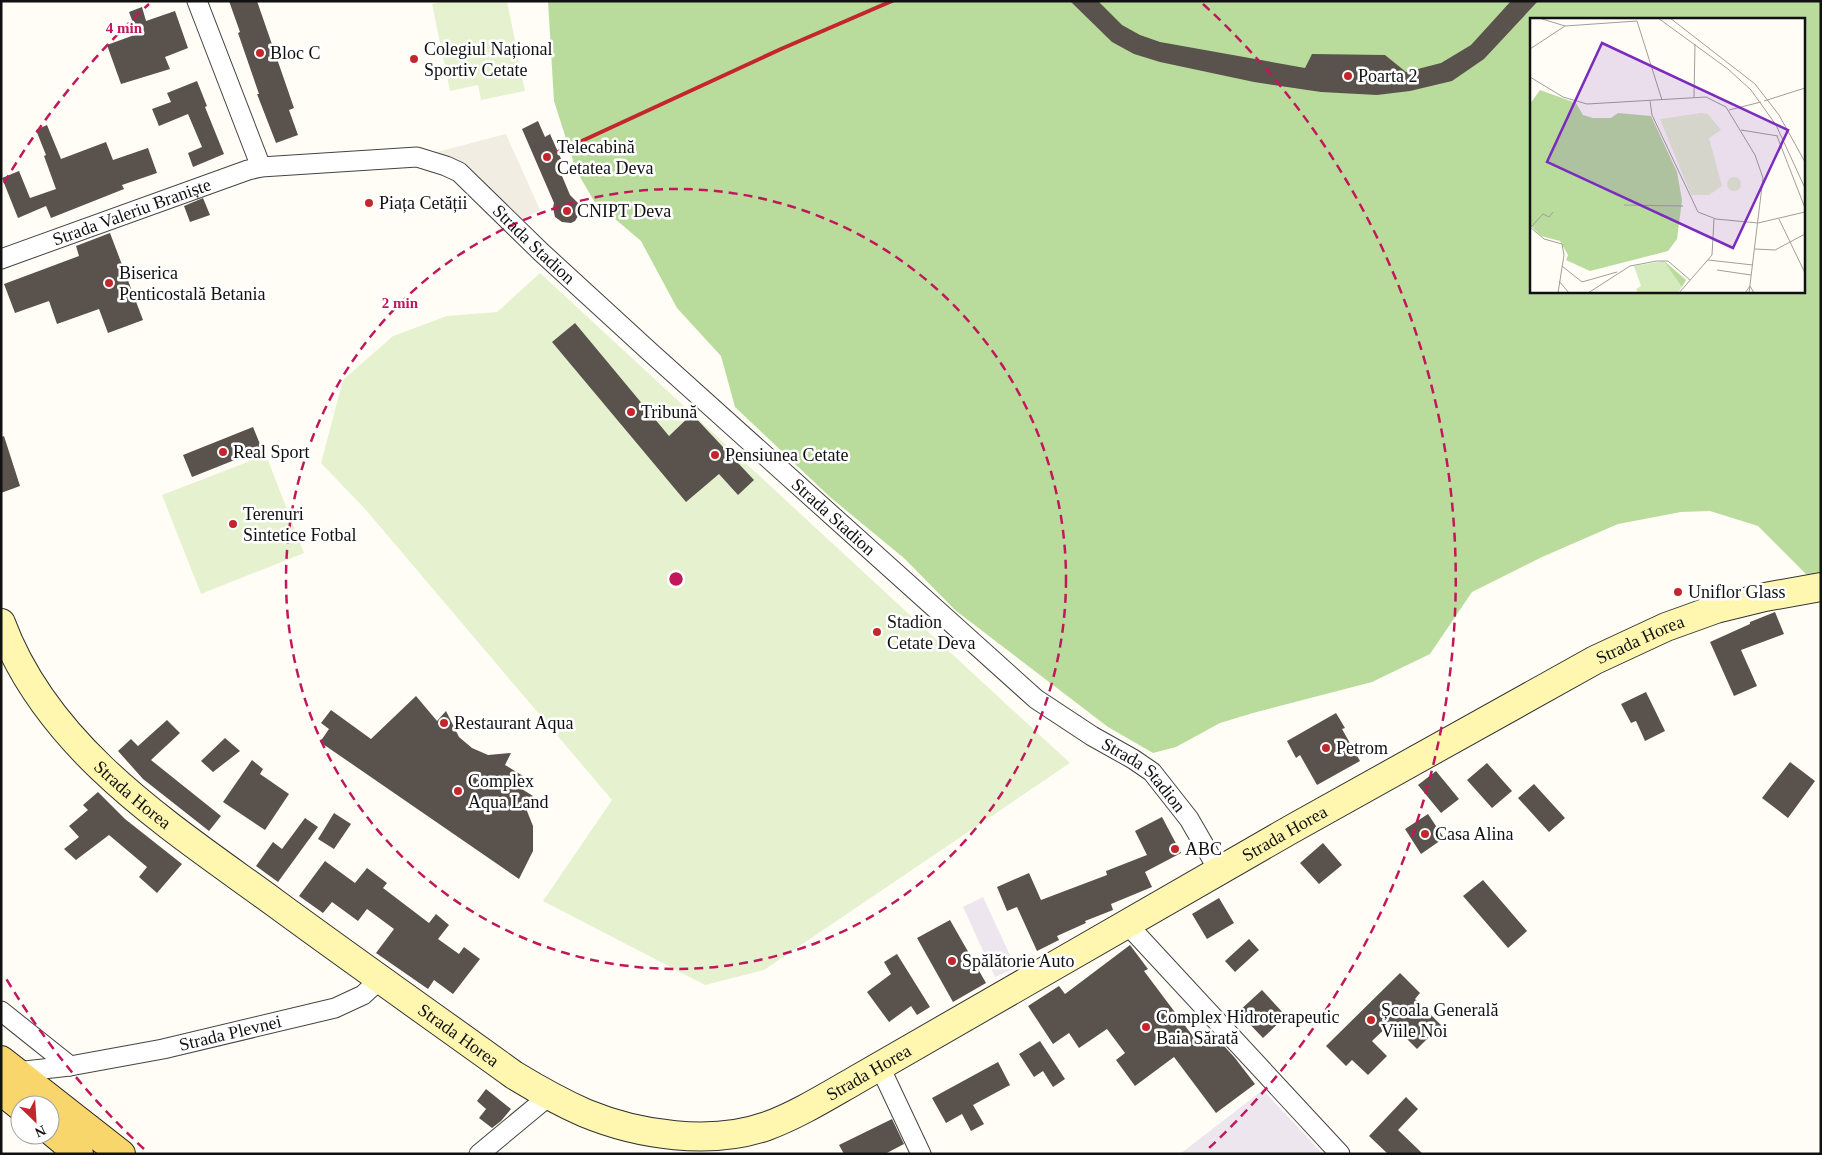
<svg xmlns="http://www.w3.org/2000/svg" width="1822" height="1155" viewBox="0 0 1822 1155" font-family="'Times New Roman',serif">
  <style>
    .industrial { fill: #eee6ef }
    .forest { fill: #b9dc9c; fill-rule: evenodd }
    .pitch { fill: #e6f2cf }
    .plaza { fill: #f1ede2 }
    .building { fill: #5a524d }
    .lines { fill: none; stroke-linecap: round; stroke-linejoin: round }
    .street-casing { stroke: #444; stroke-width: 21 }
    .secondary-casing { stroke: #333; stroke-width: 30 }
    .primary-casing { stroke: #222; stroke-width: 30 }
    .street { stroke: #fff; stroke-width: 19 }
    .secondary { stroke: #fff6b0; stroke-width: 28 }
    .primary { stroke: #f9d66b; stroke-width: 28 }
    .rail { stroke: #c4262e; stroke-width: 4 }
    .ring { fill: none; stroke: #c2185b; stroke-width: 2.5; stroke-dasharray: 9 6 }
    .poi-dot { fill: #c4262e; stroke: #fff; stroke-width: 2 }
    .labels { text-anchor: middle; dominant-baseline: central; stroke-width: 5; stroke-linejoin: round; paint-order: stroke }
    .poi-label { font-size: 18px; fill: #111; stroke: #fff; text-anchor: start }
    .street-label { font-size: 18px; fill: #111; stroke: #fff }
    .inset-road { fill: none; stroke: #a09f9a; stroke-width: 1 }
    .view { fill: #7b2cbf; fill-opacity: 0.15; stroke: #7b2cbf; stroke-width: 2.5 }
    .inset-edge { fill: none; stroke: #111; stroke-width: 2.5 }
    .centre { fill: #c2185b; stroke: #fff; stroke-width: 2.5 }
    .ring-label { font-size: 15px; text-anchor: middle; font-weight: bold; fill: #c2185b; stroke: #fff; stroke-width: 5; stroke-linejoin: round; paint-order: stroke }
  </style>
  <rect width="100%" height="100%" fill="#fffdf5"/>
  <!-- industrial -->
  <path class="industrial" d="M983 897 1016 968 995 977 963 907Z
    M1263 1090 1323 1154H1180Z"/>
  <!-- forest -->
  <path class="forest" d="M548 1H1821V577L1810 578 1758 526 1710 511 1681 512 1618 524 1542 557 1472 592 1430 654 1372 682 1253 713 1220 723 1176 747 1153 753 1108 727 955 610 905 559 830 497 735 407 721 356 677 308 641 241 594 201 576 170 554 101ZM1531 19H1803V291H1531Z"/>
  <!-- pitch -->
  <path class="pitch" d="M445 1H507L525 91 481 100 478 85 450 91 432 4Z
    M540 273 1070 763 764 970 705 985 543 901 612 800 366 510 321 463 343 380 393 336 447 316 497 312Z
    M266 455 304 553 201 594 162 495Z"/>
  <!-- plaza -->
  <path class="plaza" d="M506 134 540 210 519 221 437 152Z"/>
  <!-- building -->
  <path class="building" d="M229 1H257L294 108 289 110 298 135 276 143 257 94H259L238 33 240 32Z
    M1070 1H1098L1122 25 1140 35 1160 42 1305 68 1312 54 1385 55 1406 72 1441 63 1471 45 1511 1H1538L1484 59 1452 81 1410 91 1377 95 1321 92 1254 82 1160 62 1134 54 1112 42Z
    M142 7 146 21 175 11 188 48 165 57 170 69 121 84 107 45 137 34 129 12Z
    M197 81 207 106 205 107 224 154 193 167 188 153 202 147 188 114 159 126 152 109 171 102 167 93Z
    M538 121 545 137 550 134 562 161 557 164 570 195 579 204 580 213 575 221 571 223 562 222 555 217 553 208 554 203 522 129Z
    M47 125 61 159 106 142 113 160 148 148 157 173 122 185 124 189 51 218 46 206 18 218 2 178 19 171 30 198 56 189 44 156 46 155 36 130Z
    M203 198 210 215 190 222 184 206Z
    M110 233 143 320 108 333 99 309 57 324 49 301 15 313 4 284 79 256 76 246Z
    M575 323 669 436 692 414 754 480 738 495 719 474 686 502 552 342Z
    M253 427 262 449 192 477 183 455Z
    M4 436 20 486 1 493V437Z
    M1775 612 1784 634 1741 650 1757 686 1734 696 1710 642 1750 624V622Z
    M1646 692 1665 731 1645 741 1636 721 1631 723 1621 704Z
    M416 696 437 721 446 711 459 737 472 748 488 755 511 753 505 765 523 776 517 786 533 796 527 811 533 826V851L519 879 320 742 329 729 321 723 331 710 371 739Z
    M1336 713 1345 728 1342 729 1360 761 1317 785 1300 755 1296 758 1287 741Z
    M167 720 180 733 151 760 221 816 209 831 143 779 118 751 131 739 138 746Z
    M225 738 240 751 213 772 201 761Z
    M252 760 263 769 260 774 289 794 265 830 223 802Z
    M1790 762 1815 781 1788 818 1762 798Z
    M1487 763 1512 791 1492 808 1467 780Z
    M1436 771 1459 799 1441 813 1418 785Z
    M1534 784 1565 818 1549 832 1518 798Z
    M98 792 125 819 182 864 157 893 139 877 147 867 109 835 76 860 64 849 79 837 69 826 88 810 83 805Z
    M334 813 351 824 334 849 318 839Z
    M1428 814 1444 838 1421 854 1405 829Z
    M1162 817 1181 853 1145 872 1152 887 1111 904 1113 910 1085 921 1086 923 1057 936 1059 940 1037 951 1017 907 1007 911 997 887 1029 873 1041 900 1107 875 1106 871 1147 855 1135 831Z
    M305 818 318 827 278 882 256 866 273 842 282 849Z
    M1323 843 1342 865 1319 884 1300 863Z
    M325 861 355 883 367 868 387 883 383 888 429 923 436 914 449 925 438 939 459 954 464 947 480 959 453 994 434 980 428 989 376 953 394 929 367 909 358 921 332 902 323 913 299 896Z
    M1483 880 1527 931 1508 948 1463 896Z
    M1219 898 1234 923 1207 939 1192 914Z
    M950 920 986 983 953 1002 917 938Z
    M1249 939 1259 950 1235 972 1225 961Z
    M1130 945 1148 969 1144 971 1201 1047 1215 1036 1235 1058 1255 1084 1216 1113 1174 1057 1135 1086 1116 1060 1125 1053 1107 1029 1079 1048 1069 1033 1053 1044 1028 1006 1059 986 1065 994Z
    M897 954 930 1007 917 1015 911 1006 889 1022 867 992 891 974 884 962Z
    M1400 973 1420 993 1415 999 1441 1025 1417 1049 1391 1023 1372 1041 1387 1056 1368 1075 1352 1060 1346 1066 1326 1046Z
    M1262 990 1286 1016 1263 1038 1238 1012Z
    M1040 1041 1065 1079 1053 1087 1043 1071 1034 1077 1019 1054Z
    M998 1062 1010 1085 973 1105 984 1124 971 1131 962 1114 946 1123 932 1098Z
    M486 1089 511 1109 501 1121 492 1128 479 1118 486 1109 477 1101Z
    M1406 1097 1418 1109 1398 1130 1423 1154H1388L1369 1136Z
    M892 1119 904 1144 885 1154H844L839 1145Z"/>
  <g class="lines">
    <defs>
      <g id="street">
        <path d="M197 1 261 167"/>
        <path id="s1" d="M1 259 248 170 261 167 417 157 446 166 459 172 541 252 649 351 1036 699 1092 736 1133 759 1152 772 1189 819 1219 871"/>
        <path d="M1127 924 1340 1154"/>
        <path d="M1 1011 70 1066"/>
        <path d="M880 1067 921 1154"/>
        <path id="s2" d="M16 1072 70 1066 163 1049 335 1008 363 995 375 984 379 977"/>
        <path d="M479 1154 549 1096"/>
      </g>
      <g id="secondary">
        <path id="s3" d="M1 623C48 750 171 827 275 903 354 961 435 1018 514 1075 537 1089 560 1102 585 1113 638 1135 711 1146 767 1126 797 1115 826 1097 854 1081L1290 830 1595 660 1666 627 1716 609 1765 597 1821 587"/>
      </g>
      <path id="primary" d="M1 1060 121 1154
        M1 1091 20 1106
        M50 1130 79 1154"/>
    </defs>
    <!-- street casing -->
    <use href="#street" class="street-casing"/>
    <!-- secondary casing -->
    <use href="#secondary" class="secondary-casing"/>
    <!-- primary casing -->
    <use href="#primary" class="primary-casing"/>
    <!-- street -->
    <use href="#street" class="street"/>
    <!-- secondary -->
    <use href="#secondary" class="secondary"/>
    <!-- primary -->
    <use href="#primary" class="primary"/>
    <!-- rail -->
    <path class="rail" d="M558 152 781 49 892 1"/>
  </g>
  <!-- distance rings -->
  <g class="ring">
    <circle cx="676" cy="579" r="390"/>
    <path d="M144 1149A780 780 0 0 1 4 975M4 183A780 780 0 0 1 149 4M1203 4A780 780 0 0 1 1208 1149"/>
  </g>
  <!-- markers -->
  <g class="poi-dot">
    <circle cx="260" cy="53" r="5"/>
    <circle cx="414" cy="59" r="5"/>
    <circle cx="1348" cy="76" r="5"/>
    <circle cx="547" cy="157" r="5"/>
    <circle cx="369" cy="203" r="5"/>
    <circle cx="567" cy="211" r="5"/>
    <circle cx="109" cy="283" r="5"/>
    <circle cx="631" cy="412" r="5"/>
    <circle cx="223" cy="452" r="5"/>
    <circle cx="715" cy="455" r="5"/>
    <circle cx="233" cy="524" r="5"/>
    <circle cx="1678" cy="592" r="5"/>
    <circle cx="877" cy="632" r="5"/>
    <circle cx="444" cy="723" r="5"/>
    <circle cx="1326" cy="748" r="5"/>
    <circle cx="458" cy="791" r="5"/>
    <circle cx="1425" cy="834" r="5"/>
    <circle cx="1175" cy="849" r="5"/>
    <circle cx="952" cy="961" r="5"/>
    <circle cx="1371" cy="1020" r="5"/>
    <circle cx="1146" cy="1027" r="5"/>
  </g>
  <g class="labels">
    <!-- poi labels -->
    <g class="poi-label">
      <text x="424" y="49">Colegiul Național<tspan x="424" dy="21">Sportiv Cetate</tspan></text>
      <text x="270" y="53">Bloc C</text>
      <text x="1358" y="76">Poarta 2</text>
      <text x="557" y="147">Telecabină<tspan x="557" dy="21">Cetatea Deva</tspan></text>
      <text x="379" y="203">Piața Cetății</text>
      <text x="577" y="211">CNIPT Deva</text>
      <text x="119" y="273">Biserica<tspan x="119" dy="21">Penticostală Betania</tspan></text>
      <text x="641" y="412">Tribună</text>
      <text x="233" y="452">Real Sport</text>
      <text x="725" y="455">Pensiunea Cetate</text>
      <text x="243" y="514">Terenuri<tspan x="243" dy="21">Sintetice Fotbal</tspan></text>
      <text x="1688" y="592">Uniflor Glass</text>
      <text x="887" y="622">Stadion<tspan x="887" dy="21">Cetate Deva</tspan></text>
      <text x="454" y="723">Restaurant Aqua</text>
      <text x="1336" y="748">Petrom</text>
      <text x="468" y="781">Complex<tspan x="468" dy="21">Aqua Land</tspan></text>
      <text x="1435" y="834">Casa Alina</text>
      <text x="1185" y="849">ABC</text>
      <text x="962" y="961">Spălătorie Auto</text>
      <text x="1381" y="1010">Școala Generală<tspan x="1381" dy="21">Viile Noi</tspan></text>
      <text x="1156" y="1017">Complex Hidroterapeutic<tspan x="1156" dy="21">Baia Sărată</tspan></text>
    </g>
    <!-- street labels -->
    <g class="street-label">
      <text stroke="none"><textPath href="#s1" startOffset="139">Strada Valeriu Braniște</textPath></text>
      <text stroke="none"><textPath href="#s1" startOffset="581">Strada Stadion</textPath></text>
      <text stroke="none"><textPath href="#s1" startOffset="986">Strada Stadion</textPath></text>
      <text stroke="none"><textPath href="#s3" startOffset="1959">Strada Horea</textPath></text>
      <text stroke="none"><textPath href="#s1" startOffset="1391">Strada Stadion</textPath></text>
      <text stroke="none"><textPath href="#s3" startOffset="219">Strada Horea</textPath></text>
      <text stroke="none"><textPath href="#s3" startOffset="1554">Strada Horea</textPath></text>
      <text stroke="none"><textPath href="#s2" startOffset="218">Strada Plevnei</textPath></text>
      <text stroke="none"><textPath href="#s3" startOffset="624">Strada Horea</textPath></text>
      <text stroke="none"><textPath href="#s3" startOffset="1074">Strada Horea</textPath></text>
    </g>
  </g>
  <!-- overview -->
  <g transform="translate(1530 18)">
    <rect width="275" height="275" fill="#fffdf5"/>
    <path d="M134 243 156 262 148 275H108L106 271 111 268 104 248Z" fill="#d5ebbd"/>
    <path d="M10 72 46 85 53 97 63 100H81L88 95 121 98 147 154 152 182 147 221 138 233 60 253 36 242 38 237 30 223 11 218 0 207V86ZM134 243 156 262 152 269 145 259Z" fill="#b9dc9c"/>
    <path d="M171 95 178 96 191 112 179 120 192 168 179 177H161L130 101ZM197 166a7 7 0 1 1 14 0a7 7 0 1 1-14 0Z" fill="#e6f2cf"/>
    <path class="inset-road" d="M9 0 35 8 107 3 132 82M128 0 198 51 221 72 246 107 275 170M140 0 225 66 249 97 275 144M0 31 35 8M0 59 33 79 57 86 176 79 196 89 225 137 233 160 219 275M164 79 165 26M120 83 122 97 168 194 186 201 228 205 275 194M234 83 275 70M199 92 231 84M211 112 248 118M247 118 275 190M94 187 153 188M249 201 275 255M0 209 14 221 32 226 34 237 28 275M1 209 13 196 19 199 23 194M225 231 245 232 275 216M178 242 223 247M32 248 52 264 87 254M187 252 221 257M29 263 39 275M58 275 100 248 127 243H138L160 262M149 275 182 237 184 201M215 275 220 268 224 275"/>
    <path class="view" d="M72 25 258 112 203 230 17 144Z"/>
    <rect width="275" height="275" class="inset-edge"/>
  </g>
  <circle cx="676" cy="579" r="8" class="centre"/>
  <g class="ring-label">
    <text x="124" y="33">4 min</text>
    <text x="400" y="308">2 min</text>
  </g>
  <!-- border -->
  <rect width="1822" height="1155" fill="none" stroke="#111111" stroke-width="5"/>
  <!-- north arrow -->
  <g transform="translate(35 1120) rotate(155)"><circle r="24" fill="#ffffff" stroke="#a0a0a0"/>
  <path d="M0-4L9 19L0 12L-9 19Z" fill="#c4262e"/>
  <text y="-8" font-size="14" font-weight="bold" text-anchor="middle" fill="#111111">N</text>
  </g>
</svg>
